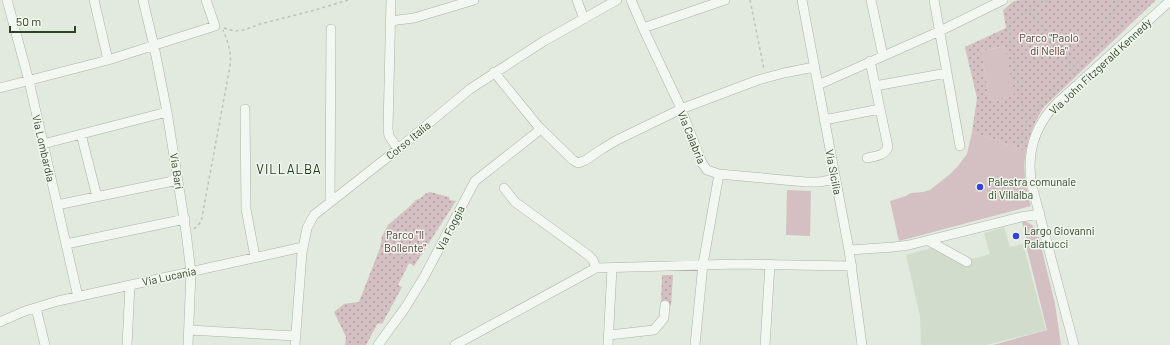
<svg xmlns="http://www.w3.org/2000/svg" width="1170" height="345" viewBox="0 0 1170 345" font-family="Barlow,sans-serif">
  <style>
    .built { fill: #d1dccc }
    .grass { fill: #d4bfc2 }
    .park { fill: url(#park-dots); fill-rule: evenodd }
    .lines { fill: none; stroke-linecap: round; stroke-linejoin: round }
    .minor-casing { stroke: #a8b4a3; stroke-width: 10 }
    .path { stroke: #bcc4b9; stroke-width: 1.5; stroke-dasharray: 3 3; stroke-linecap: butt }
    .minor { stroke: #f3f7f2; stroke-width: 9 }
    .poi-dot { fill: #3642dc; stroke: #f1f7ee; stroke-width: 1.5 }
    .labels { text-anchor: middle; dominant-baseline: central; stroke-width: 3; stroke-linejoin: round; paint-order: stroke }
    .park-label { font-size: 11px; fill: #5f3237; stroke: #f1f7ee }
    .street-label { font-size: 11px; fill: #2e4226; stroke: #f1f7ee }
    .poi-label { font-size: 11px; fill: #2e4226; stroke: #f1f7ee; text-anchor: start }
    .quarter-label { font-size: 13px; letter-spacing: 1px; fill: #1f3318; stroke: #f1f7ee }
  </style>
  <defs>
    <pattern id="park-dots" width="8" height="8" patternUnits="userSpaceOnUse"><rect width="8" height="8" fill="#d4bfc2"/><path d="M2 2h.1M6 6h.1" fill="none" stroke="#ac9d9d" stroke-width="1.8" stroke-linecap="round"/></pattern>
  </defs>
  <rect width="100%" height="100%" fill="#e2e9de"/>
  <!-- built -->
  <path class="built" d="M1004 227 1010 247 1023 244 1046 330 986 345H921L920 316 906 255 934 247 968 260 990 254 984 233Z"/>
  <!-- grass -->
  <path class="grass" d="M1006 46 1015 96 990 101 981 51Z
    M972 132 1026 151C1022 171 1026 187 1031 206L899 241 890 201 906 196 911 193 923 192 930 190 949 175 958 166 967 154Z
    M787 190 811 191 810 236 786 235Z
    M1015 220C1026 220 1034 224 1038 234L1055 304 1061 345H993L1047 330 1026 245 1028 244 1022 222 1016 223Z"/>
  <!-- park -->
  <path class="park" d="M1022 0H1156L1044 107C1035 121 1029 135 1026 151L972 132 977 98 965 47 1006 28 1003 10 1014 1ZM1005 46 1014 96 990 101 981 51Z
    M430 192 449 197 450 200 456 201 414 266 409 263 398 285 402 287 382 324 378 323 366 345H345L346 337 334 312 344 304 359 302 380 248 382 236 388 225 408 208 416 200 421 198 425 194Z
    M662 275H673L671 306 661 305Z"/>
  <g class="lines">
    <defs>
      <path id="minor" d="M7 0 29 81 78 297
        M94 0 108 60
        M143 0 154 46 167 112 186 232 191 272 188 345
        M391 0 388 129 389 136 398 149
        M577 0 584 19
        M631 0 643 28 679 104 702 163 707 170 719 174 703 264 695 345
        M802 0 849 250 862 345
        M871 0 883 56
        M934 0 960 146
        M390 21 414 18 474 0
        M643 28 725 0
        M494 72 538 126 573 160 578 163 586 160 602 149 617 140 681 109 758 80 784 73 814 67
        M818 85 940 31 1003 0
        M875 86 947 73
        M0 88 108 60 215 26 206 0
        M245 109 246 209 255 257
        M824 120 880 109
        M81 134 97 197
        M43 144 167 112
        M867 158C875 156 885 156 888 147L870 61
        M719 174 806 182H819L836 179
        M504 188 515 202 588 255 593 260 596 268
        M330 202 331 29
        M57 205 178 180
        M929 241 967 262
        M66 244 185 219
        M849 250 894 247 909 245 1021 217 1040 214
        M36 308 45 345
        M0 322 25 311 58 301 303 247
        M189 330 296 336
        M609 335 654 330 664 318 665 305
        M127 345 130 285
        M295 345 302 253 307 228 314 215 398 149 470 89 544 41 617 0
        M378 345 405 308 424 277 475 181 541 129
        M455 345 596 268 738 264 852 266
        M608 345 612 268
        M765 345 770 264
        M1074 345 1032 186C1026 155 1034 127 1056 104L1170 1"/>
    </defs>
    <!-- minor casing -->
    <use href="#minor" class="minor-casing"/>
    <!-- path -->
    <path class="path" d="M750 0 764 69
      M1029 10 1073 69
      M224 28 234 31 244 30 260 24 315 10 348 0
      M1026 124 1009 30V26L1013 21 1034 6 1043 2 1052 0
      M1018 144 1030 117 1043 100 1067 75 1089 50 1114 12 1118 0
      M194 229 201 222 202 217 230 66C232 53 228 42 223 30"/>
    <!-- minor -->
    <use href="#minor" class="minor"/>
  </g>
  <!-- markers -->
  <g class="poi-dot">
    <circle cx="980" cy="187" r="4"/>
    <circle cx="1016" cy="236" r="4"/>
  </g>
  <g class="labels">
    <!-- park labels -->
    <g class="park-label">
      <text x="1049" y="37">Parco "Paolo<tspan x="1049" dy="13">di Nella"</tspan></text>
      <text x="405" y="234">Parco "Il<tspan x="405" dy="13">Bollente"</tspan></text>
    </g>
    <!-- street labels -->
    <g class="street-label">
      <text transform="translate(1100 66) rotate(-43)">Via John Fitzgerald Kennedy</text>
      <text transform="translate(692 137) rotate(68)">Via Calabria</text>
      <text transform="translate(408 140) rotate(-39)">Corso Italia</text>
      <text transform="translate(44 148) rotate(77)">Via Lombardia</text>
      <text transform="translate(177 171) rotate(81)">Via Bari</text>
      <text transform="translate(834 172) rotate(79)">Via Sicilia</text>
      <text transform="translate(450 228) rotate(-63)">Via Foggia</text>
      <text transform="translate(169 276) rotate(-12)">Via Lucania</text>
    </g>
    <!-- poi labels -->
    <g class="poi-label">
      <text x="988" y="181">Palestra comunale<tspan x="988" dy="13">di Villalba</tspan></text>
      <text x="1024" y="230">Largo Giovanni<tspan x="1024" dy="13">Palatucci</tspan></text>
    </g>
    <!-- quarter labels -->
    <g class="quarter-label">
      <text x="289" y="169">VILLALBA</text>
    </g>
  </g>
  <!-- scale -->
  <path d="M10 26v6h65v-6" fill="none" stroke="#2e4226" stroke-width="2"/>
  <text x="16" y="26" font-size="12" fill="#2e4226" stroke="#f1f7ee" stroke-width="3" paint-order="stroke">50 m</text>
</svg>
